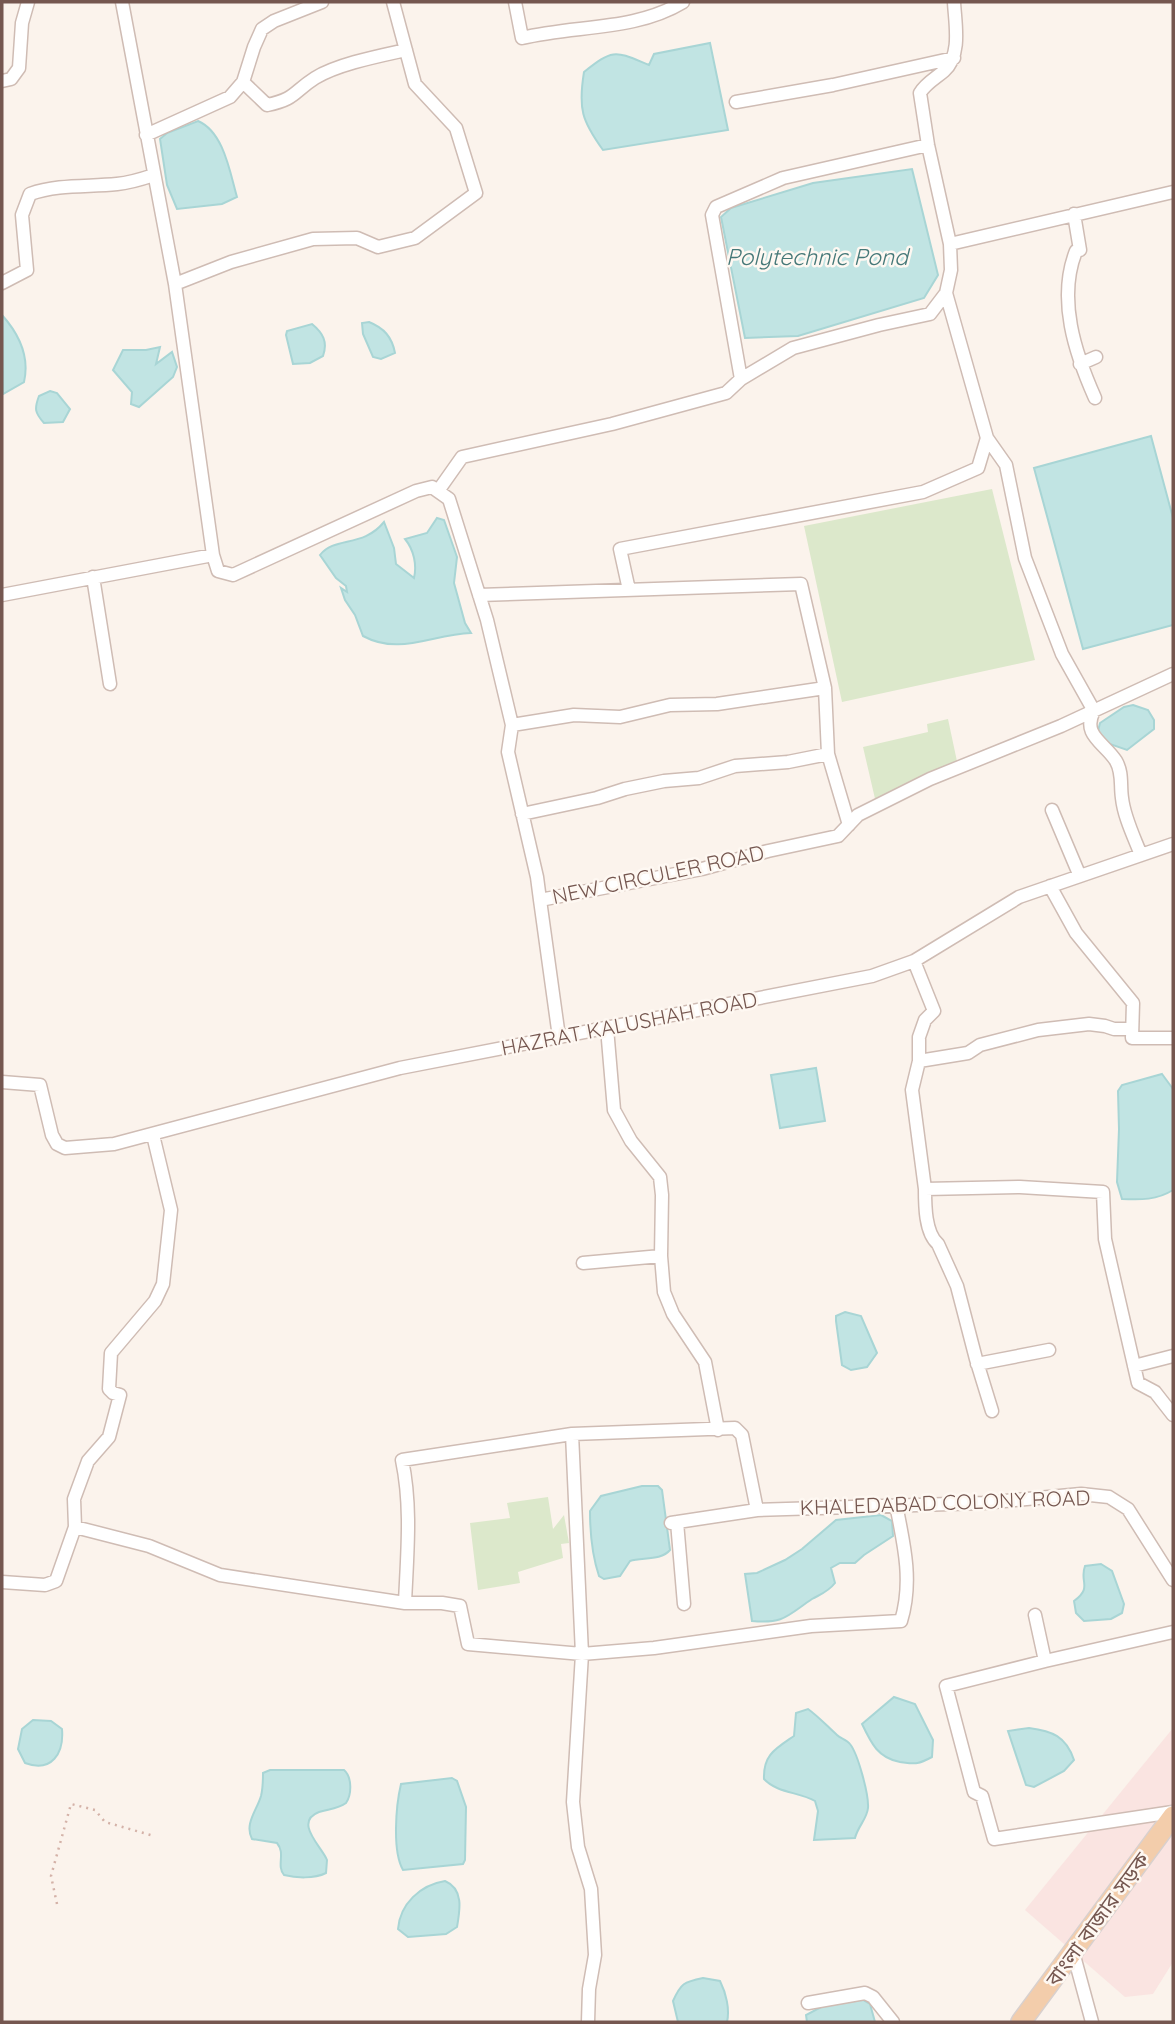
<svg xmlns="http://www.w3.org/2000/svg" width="1175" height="2024" viewBox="0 0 1175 2024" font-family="Quicksand,'Noto Sans Bengali',sans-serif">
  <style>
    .commercial { fill: #fae4e1 }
    .green { fill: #dce8cb }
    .water { fill: #c1e4e3; stroke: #a8d5d5; stroke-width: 2 }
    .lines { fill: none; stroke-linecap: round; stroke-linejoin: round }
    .minor-casing { stroke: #cfbcb4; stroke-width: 15 }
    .primary-casing { stroke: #d8d0ce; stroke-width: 22 }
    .path { stroke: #d4b2a8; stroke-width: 2.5; stroke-dasharray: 2 5; stroke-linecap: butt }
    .minor { stroke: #fff; stroke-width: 12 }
    .primary { stroke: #f3cdab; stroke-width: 19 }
    .labels { text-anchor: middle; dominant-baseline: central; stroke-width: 5; stroke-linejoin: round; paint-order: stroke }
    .street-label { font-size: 21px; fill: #755750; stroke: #fef8f2 }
    .water-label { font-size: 23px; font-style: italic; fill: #457878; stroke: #fef8f2 }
  </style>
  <rect width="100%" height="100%" fill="#fbf3ec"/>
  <!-- commercial -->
  <path class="commercial" d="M1173 1728V1962L1153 1994 1125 1997 1025 1910Z"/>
  <!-- green -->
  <path class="green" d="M992 489 1035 660 842 702 804 526Z
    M948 719 958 766 876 803 863 747 928 732 927 724Z
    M548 1497 553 1529 564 1515 569 1543 561 1544 563 1558 518 1572 520 1583 478 1590 470 1523 510 1518 507 1503Z"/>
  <!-- water -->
  <path class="water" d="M710 43 728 130 603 150C582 121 578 109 584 72 614 48 615 51 649 65L654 54Z
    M198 121C224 132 230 173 237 197L222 204 177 209 167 185 160 139 167 133Z
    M912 169 938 275 924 298 798 336 745 338 721 217 731 208 813 183Z
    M2 315C19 334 30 356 24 382L3 394Z
    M369 322C384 328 392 337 395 353L381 359 373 357 363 334 362 323Z
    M312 324C323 333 328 342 323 356L310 363 293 364 286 335 287 331Z
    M160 347 156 364 172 352 177 367 173 377 139 407 131 404 132 392 113 370 123 350H146Z
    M50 391 57 393 70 409 63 422 44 423C35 413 34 409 39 396Z
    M1151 436 1173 518V625L1083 649 1034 468Z
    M437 518 444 520 457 557 454 583 465 623 471 633C432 634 400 656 363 636L355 615 345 600 341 588 347 592 346 586 336 578 320 555C335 536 363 548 384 522L394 548 396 564 414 578C417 565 414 550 405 539L427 533Z
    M1133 705 1148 710 1154 720V729L1127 750 1104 742 1098 731 1100 723 1124 707Z
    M816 1068 825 1121 780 1128 771 1075Z
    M1162 1074 1173 1089V1190C1157 1200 1141 1200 1122 1199L1117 1182 1119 1129 1118 1091 1122 1085Z
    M845 1312 861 1316 877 1353 867 1367 851 1370 842 1365 836 1321V1316Z
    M642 1486H658L662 1490 670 1550C661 1561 642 1557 630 1561L620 1576 604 1579 599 1576C592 1555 590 1532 590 1511L601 1496Z
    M881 1515 892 1521 893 1536 864 1555 855 1563H840L831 1568 835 1583C828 1592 821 1594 812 1599 787 1616 784 1624 752 1621L745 1574 757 1573 785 1560 802 1549 836 1520Z
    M1101 1564 1112 1571 1124 1604 1122 1613 1111 1619 1084 1621 1076 1613 1074 1601C1093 1587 1079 1582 1085 1566Z
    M894 1697 915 1704 933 1740 932 1757C917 1765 916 1764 900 1762 878 1758 871 1743 862 1724Z
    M808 1709C819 1717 827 1726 837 1735 840 1738 847 1740 850 1744 858 1754 869 1795 868 1808 867 1819 858 1826 855 1838L814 1840 818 1811 815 1801C799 1792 777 1793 764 1779 763 1755 775 1749 794 1736L796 1713Z
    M33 1720 51 1721 62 1729C64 1753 52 1773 25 1763L18 1749 22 1729Z
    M1029 1728C1052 1731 1066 1736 1074 1760L1064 1771 1034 1787 1026 1785 1008 1731Z
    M270 1770H344C352 1777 352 1794 346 1803 338 1809 328 1809 319 1812 293 1822 322 1847 327 1860L326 1873C314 1879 296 1878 284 1875 276 1865 286 1854 277 1843L252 1839C244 1824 257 1810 261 1796 263 1788 263 1781 263 1773Z
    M452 1778 457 1781 466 1807 465 1860 463 1864 403 1870C392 1851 396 1805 401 1784Z
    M445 1881C464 1889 460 1910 457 1927L446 1934 408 1937 398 1929C400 1904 420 1885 445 1881Z
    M703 1978 720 1981C726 1993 730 2009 727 2022H678L673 2001C681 1983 684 1982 703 1978Z
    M856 1996 870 2004 875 2022H807L806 2015 823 2006Z"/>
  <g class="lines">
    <defs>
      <path id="minor" d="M122 2 175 284 213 555
        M515 2 522 38C576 25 635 31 683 2
        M954 2C955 23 962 55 944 71 936 78 926 83 920 93L928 145 950 244 951 270 946 293 987 438 1006 465 1025 558 1062 654 1094 711C1081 735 1105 743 1116 761 1123 773 1120 785 1122 798 1124 817 1134 837 1141 855
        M2 81 11 79 19 68 22 23 28 2
        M243 82 267 105C296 99 293 92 315 78 338 64 379 56 406 50
        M736 102 833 85 954 58
        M146 135 230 97 243 82 254 47 262 29 274 21 322 2
        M1074 214 1080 250 1076 251C1057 299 1075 353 1095 398
        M950 244 1173 192
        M2 283 27 270 22 215 30 194C58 184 88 187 117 184 129 183 142 179 154 175
        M175 284 231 262 313 239 357 238 378 247 415 238 476 193 456 128 415 84 393 2
        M1080 364 1096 357
        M741 379 712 215 716 207 783 178 928 145
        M438 491 462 457 612 424 726 393 741 379 793 348 879 325 930 314 946 293
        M93 577 110 684
        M629 590 620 549 923 492 978 468 987 438
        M2 595 213 555 218 571 233 575 416 491 432 487 449 499 487 620 512 725 508 752 537 877 540 900 702 869 768 851 838 836 858 815 930 779 1061 726 1173 674
        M479 595 801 584 825 688 828 754
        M512 725 574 715 620 717 670 705 717 704 825 688
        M1052 810 1079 874
        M522 814 597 798 625 789 664 781 699 778 735 766 788 762 828 754 849 825
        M1050 886 1076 933 1133 1003 1132 1038H1173
        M540 900 559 1037
        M914 961 934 1011 925 1020 919 1037V1061L912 1090 925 1189 1020 1187 1103 1192 1105 1239 1138 1383 1155 1392 1173 1415
        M919 1061 968 1053 980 1045 1038 1030 1089 1024 1105 1026 1114 1029H1132
        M2 1082 40 1085 52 1135 57 1144 65 1148 114 1144 400 1068 872 976 914 961 1019 897 1173 844
        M925 1189C925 1205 925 1233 938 1244L957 1286 976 1359 992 1411
        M661 1256 664 1292 673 1314 705 1362 718 1430
        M583 1263 661 1256 662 1195 660 1177 631 1141 614 1110 607 1028
        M977 1364 1049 1350
        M1134 1366 1173 1356
        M572 1434 582 1654 573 1802 578 1847 591 1889 595 1955 589 1989 588 2022
        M677 1522 684 1604
        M671 1523 757 1510 983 1503 1081 1494 1109 1497 1128 1509 1173 1580
        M75 1527 74 1499 88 1461 109 1437 120 1395 113 1393 109 1389 111 1353 155 1301 163 1284 171 1210 153 1135
        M2 1582 45 1585 56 1581 75 1527 149 1546 220 1575 405 1603H442L460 1606 468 1644 582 1654 654 1648 811 1626 901 1621C913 1582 904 1544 896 1505
        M405 1603C407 1555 412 1507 402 1460L572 1434 735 1428 742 1435 757 1510
        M1035 1615 1045 1661 1173 1632
        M1045 1661 946 1686 974 1792 982 1796 994 1839 1173 1812
        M1073 1952 1092 2022
        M808 2003 865 1993 873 1997 893 2022"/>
      <path id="primary" d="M1021 2022 1173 1816"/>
    </defs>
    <!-- minor casing -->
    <use href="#minor" class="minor-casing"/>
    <!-- primary casing -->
    <use href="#primary" class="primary-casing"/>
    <!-- path -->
    <path class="path" d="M57 1904 51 1876 71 1804 95 1810 105 1822 154 1836"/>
    <!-- minor -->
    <use href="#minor" class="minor"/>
    <!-- primary -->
    <use href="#primary" class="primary"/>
  </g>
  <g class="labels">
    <!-- street labels -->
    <g class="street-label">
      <text transform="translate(658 874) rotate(-12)">NEW CIRCULER ROAD</text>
      <text transform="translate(629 1023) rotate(-11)">HAZRAT KALUSHAH ROAD</text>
      <text transform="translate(945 1502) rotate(-2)">KHALEDABAD COLONY ROAD</text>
      <text transform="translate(1097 1919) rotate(-54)">বাংলা বাজার সড়ক</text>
    </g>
    <!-- water labels -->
    <g class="water-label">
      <text x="817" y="256">Polytechnic Pond</text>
    </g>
  </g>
  <!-- border -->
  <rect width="1175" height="2024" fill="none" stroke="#755750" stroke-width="7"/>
</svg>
